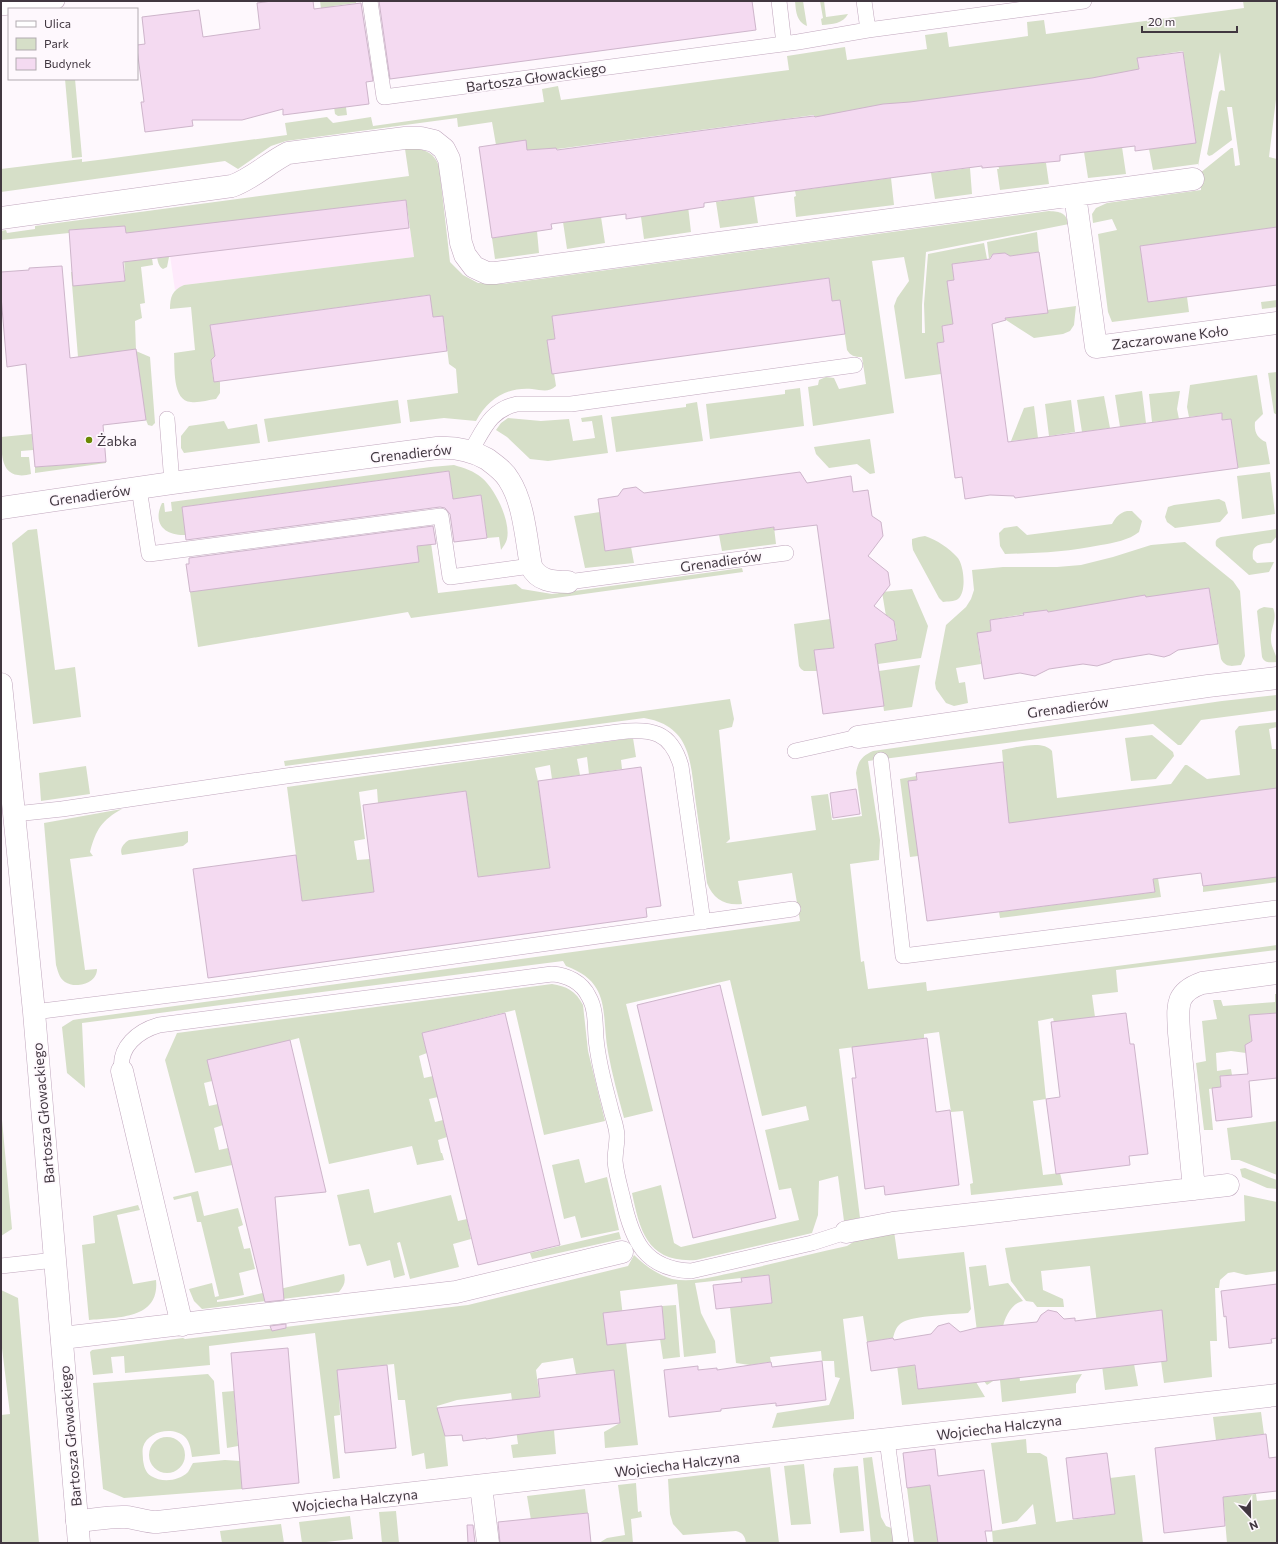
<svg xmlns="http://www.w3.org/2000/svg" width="1278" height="1544" viewBox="0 0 1278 1544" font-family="Commissioner,sans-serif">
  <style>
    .built { fill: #feeafb }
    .green { fill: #d6dfc8 }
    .building { fill: #f4daf1; stroke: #ceb5cb }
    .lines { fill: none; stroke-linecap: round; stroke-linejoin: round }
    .service-casing { stroke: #c0a7bd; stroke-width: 16 }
    .minor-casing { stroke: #c0a7bd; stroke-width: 23 }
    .tertiary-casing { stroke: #c0a7bd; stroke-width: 23 }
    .service { stroke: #fff; stroke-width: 15 }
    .minor { stroke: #fff; stroke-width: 22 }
    .tertiary { stroke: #fff; stroke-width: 22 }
    .poi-dot { fill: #6a8803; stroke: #fef8fd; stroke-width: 1.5 }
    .labels { text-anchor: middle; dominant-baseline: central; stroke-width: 3.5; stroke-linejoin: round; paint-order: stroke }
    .street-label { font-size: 14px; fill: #413740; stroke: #fef8fd }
    .poi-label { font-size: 14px; fill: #413740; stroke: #fef8fd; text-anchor: start }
  </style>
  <rect width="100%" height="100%" fill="#fef8fd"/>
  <!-- built -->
  <path class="built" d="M406 200 414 257 184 285 175 290 166 228Z"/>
  <!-- green -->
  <path class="green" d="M320 1H356V3L333 6 347 115 338 116 335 114Z
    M795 1H803L807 26C796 21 796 11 795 1Z
    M820 1H824L826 17 848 14C843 24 832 24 822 25L821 19 823 18Z
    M1243 1H1277V91L1269 157 1277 159V227L1141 246 1148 302 1187 297 1189 312 1112 322 1108 312 1098 234 1117 230 1112 219 1093 223 1092 214 1096 208 1107 203 1201 190 1200 173 1231 148H1233L1235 166 1240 165 1232 107H1227L1232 140 1212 155 1209 156 1207 154 1219 92 1221 90 1225 91 1220 52 1198 166V164L1153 170 1149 149 1196 142 1183 51 1137 58 1139 72 852 110 862 182 891 178 894 205 796 217 794 197 796 196 795 191 824 187 814 115 527 153 496 145 492 122 458 127 457 118 286 141 271 146 238 169 225 161 1 192V169L82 159V162L106 159 287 135 285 123 327 117 333 123 371 117 373 126 544 102 542 89 558 86 561 100 789 70 787 56 845 47 847 60 927 49 925 35 947 32 949 47 1028 36 1027 22 1044 20 1046 34 1244 8Z
    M65 79H75L82 157 72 158Z
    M1122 147 1126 174 1088 178 1084 152Z
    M410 148C424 149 434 152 439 166L450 262 463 275 478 283 502 284 1049 211C1061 212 1065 212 1069 224L926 252 922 305V333H925L924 304 928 254 984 243 987 259 952 264 954 280 953 324 942 326 944 342 937 343 941 374 905 379 894 306 897 298 909 281 904 257 872 261 894 413 813 426 808 387 818 385 819 380 826 377 834 378 839 389 866 384 862 357C854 357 851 356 847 350L840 301H832L829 278 552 316 555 339 547 340 552 373H554L556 386C548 393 542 390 532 389 506 387 488 399 476 421L444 418 410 422 407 400 458 393 456 369 449 364 443 316 433 317 429 295 211 325 215 356 211 360 213 377 220 382V393L216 399C208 400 199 403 191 402 172 401 175 367 174 353L195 350 191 307 170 309C170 297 172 290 184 285L414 257 406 200 166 229 169 257 167 267 163 269C153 264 158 238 160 229L145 231 147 246 150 245 153 265 141 267 145 303 140 304 142 318 135 321 136 351 150 357 155 423 152 426 148 425 146 420 78 357 71 272 100 269 102 283 125 281 124 252H128L125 226 69 230V233L1 240V231L6 230 7 233 35 229V226L409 176 405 149Z
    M1043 158 1044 163H1046L1049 184 1000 190 997 169H999L998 164Z
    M970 168 972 194 935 199 931 173Z
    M754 196 758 223 720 228 716 202Z
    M688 206 691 232 644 239 641 217H643L642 212Z
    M601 217 605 243 567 249 563 222Z
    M537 231 539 253 495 259 492 238Z
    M1037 232 1039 252 1010 256 1005 253 993 254 989 259 987 242Z
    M1277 300V307L1262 309 1261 302Z
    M1076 306 1074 325 1070 331 1063 334 1034 338 1006 320 1005 318 1047 313V310Z
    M1277 372V415L1274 413 1268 373Z
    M1257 375 1263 414 1255 422C1254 432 1257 438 1266 442L1270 464 1238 468 1231 419 1222 420V413L1189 417 1187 407 1190 385Z
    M800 388 804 426 710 439 706 404 785 394V390Z
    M1142 391 1146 423 1120 427 1115 395Z
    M1180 391 1177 409 1179 419 1152 422 1149 394Z
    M1104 396 1110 428 1082 432 1077 400Z
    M398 400 401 423 268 442 264 419Z
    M1071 400 1075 432 1049 436 1045 404Z
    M697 402 703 441 616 452 611 417 686 407V404Z
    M1034 406 1038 438 1011 441 1024 408Z
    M602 415 608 453 548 461 530 459 507 437 496 430 501 423 508 418 541 421 569 419 573 441 595 438 592 421 582 422 581 418Z
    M224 421 228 429 257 424 260 443 184 453 181 448V436L189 426Z
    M32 434 33 450 21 451V457H29L31 474C27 475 22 476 18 475 0 473 2 450 1 437Z
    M870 439 875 473 870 474 857 464 829 468 816 454 814 447Z
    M106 462V463L35 473V467Z
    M454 465C464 468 474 471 482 478 495 489 511 521 507 539 506 543 503 547 501 550L499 537 487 538 481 495 453 499 449 471 182 507 186 535C165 536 152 524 162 503H164L165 512 172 511 171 502 431 467Z
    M1270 472 1275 514 1242 519 1237 476Z
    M1219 499 1225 502 1228 513 1220 522 1175 528 1167 522 1165 517 1168 507 1174 505Z
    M1127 511H1132L1142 521 1139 532C1129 540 1114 543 1101 545 1068 552 1039 553 1005 554L1000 546 999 533 1004 528 1017 526 1027 535 1112 524C1116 517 1119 513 1127 511Z
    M600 512 605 550 631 547 634 563 585 568 574 516Z
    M774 527 776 544 722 551 719 535Z
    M37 529 55 670 75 667 81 717 33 724 12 543 28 530Z
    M1277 529V536L1271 543C1258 544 1251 545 1253 559L1257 563 1274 562 1269 572 1249 575 1216 546C1215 541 1216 539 1221 537Z
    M415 534 431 543 438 593 516 584 522 589 552 594 742 568 743 572 411 618 408 612 198 647 190 592Z
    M925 536C937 540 949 548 957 557 964 564 967 592 958 599 954 602 948 601 943 602L939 598 913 550 912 544V539L919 537Z
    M1185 542 1233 581 1240 591 1245 656 1241 665C1232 666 1226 668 1221 659L1209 588 1048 612 1047 610 990 620 991 631 977 634 981 664 956 668 959 683 965 682 968 703 954 706 946 703 936 689 935 683 946 625 966 607 971 599 974 590 972 570 1003 567H1057L1081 565 1113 557 1151 545Z
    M912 589 928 626 921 658 878 664 875 644 891 641 897 634 894 621 888 616H886L882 592Z
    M1264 607 1273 608C1278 619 1270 629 1271 640 1271 648 1277 654 1277 662 1270 662 1265 664 1262 657L1257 611 1259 609Z
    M830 619 834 648 814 650 818 671H804L801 669 799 666 794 624Z
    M920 665 912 707 884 711 879 671Z
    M1277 695V710L1201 720 1181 745H1178L1153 724 868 761 880 840 879 860 850 864 861 962 864 961 868 989 926 982 927 991 1277 945V950L1116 970 1118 992 1092 995 1095 1017 1054 1022 1053 1018 1038 1021 1046 1099 1033 1101 1043 1175 1060 1173 1063 1185 971 1195 970 1184 973 1183 963 1111 951 1112 939 1032 924 1034V1038L839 1049 860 1218 844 1221 838 1176 819 1181 818 1215 812 1233 696 1260C648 1263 640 1232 632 1193L661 1185 674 1243 681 1247 799 1220 791 1188 779 1190 765 1130 809 1120 806 1106 762 1116 730 980 626 1004 653 1111 624 1118C618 1096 612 1074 608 1052 601 1013 612 983 566 966L563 961 82 1023 85 1088 67 1073 62 1027 73 1020 79 1019 800 921 792 873 738 881 742 904C725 906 713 899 707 883 703 854 699 826 695 797 693 782 692 764 686 749 679 730 663 721 644 718L285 766 284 761 730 699 734 719 732 727 719 730 730 839 726 843 816 830 811 796 828 794 832 820 862 816 856 773C858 761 862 756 873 751L1222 701Z
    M1277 722V727L1269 729 1272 749H1277V793H1243L1004 824 1005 783 1002 750C1015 748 1043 739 1052 751L1057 798 1171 784 1185 765H1187L1207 779 1240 775 1235 731 1239 726Z
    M1152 735 1173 752 1174 756 1156 779 1131 781 1125 738Z
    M633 738 636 757 621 760 622 769 589 774 587 757 577 759 580 775 552 779 550 765 535 768 538 781 550 868 478 877 466 791 378 803 377 789 359 792 365 839 354 841 357 860 370 859 374 892 302 901 287 787Z
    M86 766 90 794 41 801 39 773Z
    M916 776 926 855 910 857 900 779Z
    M122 809C102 820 96 829 90 852L93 856 70 859 85 970 97 969C97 984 75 989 65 982 59 978 58 971 56 965L44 823Z
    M188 831V842L183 846 122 855C119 849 124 843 129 840Z
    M1277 877V882L1203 892V886Z
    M1158 878 1161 897 1000 918 999 912 1155 892 1153 879Z
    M552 984C566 986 576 991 583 1005L588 1051 605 1121 544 1135 515 1010 422 1033 427 1053 419 1056 424 1078 433 1076 438 1097 429 1099 435 1122 443 1120 447 1137 438 1140 441 1153H442L444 1160 417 1165 412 1146 329 1164 299 1038 261 1048 212 1081 204 1083 209 1106 218 1104 223 1125 214 1128 219 1150 228 1148 232 1165 195 1173 165 1060 177 1033Z
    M1275 994H1277V1013L1250 1016 1252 1041 1245 1045 1246 1053 1231 1051 1216 1053 1217 1071 1231 1069 1232 1075 1220 1076 1221 1087 1209 1089 1213 1130H1204L1196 1063 1206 1061 1202 1021 1217 1019 1213 1000H1221L1223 1006 1275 1002Z
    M1 1109 12 1229 1 1236Z
    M1277 1121V1175L1239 1160H1231L1227 1128Z
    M579 1159 585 1183 607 1177 619 1230 581 1238 575 1216 564 1219 552 1165Z
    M1245 1168 1277 1180V1189L1267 1188 1242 1177 1240 1169Z
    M369 1189 374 1213 451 1195 458 1221 467 1219 471 1239 453 1244 459 1267 410 1279 400 1242 397 1243 405 1275 394 1278 390 1260 367 1266 360 1244 349 1246 337 1195Z
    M198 1191 204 1216 238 1208 243 1225 238 1227 244 1249 250 1248 255 1269 239 1273 244 1295 217 1300V1302L233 1300 344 1274C346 1282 344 1286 339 1292L202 1309 194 1301 189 1289 212 1283 215 1297 219 1296 201 1222H197L191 1196 174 1200 173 1197Z
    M1244 1195 1277 1202V1217L1276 1218 1277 1271 1246 1275 1234 1272 1228 1273 1220 1280 1219 1288H1215L1217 1341H1210L1212 1377 1164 1383 1161 1361V1310L1116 1316 1122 1366 1134 1364 1138 1386 1105 1390 1090 1266 1041 1271 1043 1290 1063 1299 1064 1307H1037L1033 1302 1026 1301 1011 1281 1005 1248 1245 1221Z
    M138 1205 140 1210 117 1215 133 1284 156 1280C160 1320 116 1317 89 1320L82 1245 95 1243 93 1216Z
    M894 1231 898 1259 964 1252 971 1309 968 1313C954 1314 913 1316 903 1322 896 1326 895 1331 893 1338L867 1342 863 1316 843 1319 854 1413V1419L772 1428 777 1413 829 1405 840 1378 835 1377 834 1361H822L821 1351 770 1357 771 1362 750 1365 736 1363 730 1307 772 1303 769 1275 695 1283 701 1313 715 1341 716 1353 684 1357 677 1284 620 1291 638 1445 605 1448 604 1432 620 1423 614 1371 576 1374 573 1358 542 1363 536 1370 544 1431 554 1430 556 1454 513 1458 511 1445 518 1444 511 1393 457 1400 437 1406 445 1436 448 1466 426 1469 424 1453 412 1456 405 1400H398L394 1364 338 1370 340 1415 334 1416 340 1478 333 1479 315 1333 209 1346 210 1365 125 1373 124 1356 111 1357 113 1373 93 1375 90 1352 92 1350 183 1338 185 1339 468 1305 628 1266 634 1255C644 1265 658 1275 672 1279 694 1283 715 1276 736 1272 773 1264 810 1254 847 1246L855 1241Z
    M619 1232 621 1239 532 1259 530 1253Z
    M986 1265 989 1286 1008 1283 1023 1301C1012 1303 1004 1318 1003 1328L1017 1356 1020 1381 1082 1374 1076 1384V1393L1002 1402 1000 1380 993 1381 987 1385 983 1380 969 1267Z
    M1 1290 18 1298 39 1543H1V1415L10 1414 1 1340Z
    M676 1305 680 1357 663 1359 660 1339 665 1338 662 1306Z
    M912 1347 918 1389 976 1382 985 1397 902 1405 895 1349Z
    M208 1374 214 1381 220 1454 192 1457C191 1450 190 1442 185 1437 173 1426 148 1431 143 1447 142 1451 143 1456 143 1460 144 1466 145 1472 151 1476 162 1483 179 1481 188 1472 190 1469 191 1466 193 1463L225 1460 240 1461 242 1489 124 1498 103 1489 93 1383Z
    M234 1391 238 1446 227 1448 222 1392Z
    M1261 1412 1264 1434 1216 1440 1213 1417Z
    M149 1455a18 18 0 1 1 36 0a18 18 0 1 1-36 0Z
    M1026 1439 1027 1453H1040L1047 1457 1056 1522 1114 1514 1110 1478 1135 1475 1143 1543H993L992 1531 1036 1524 1033 1504 1017 1521 1002 1524 991 1443Z
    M872 1457 881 1517 886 1526 894 1529 896 1543H871L863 1458Z
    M804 1464 811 1524 791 1525 784 1466Z
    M858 1466 864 1531 840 1533 833 1475 834 1468Z
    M770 1467 779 1543H746C745 1536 743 1533 736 1531L683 1535 673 1524 670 1514 668 1479Z
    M636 1483 638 1512 641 1511 642 1517 631 1519 633 1543H599L607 1538 625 1535 618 1485Z
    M930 1485 938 1543H914L907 1488Z
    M585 1489 588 1513 558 1516 532 1526 527 1496Z
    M1256 1494 1257 1501 1277 1499V1543H1227L1223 1497Z
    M396 1511 399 1543H382L379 1512Z
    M350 1516 353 1539 317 1543H302L299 1522Z
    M281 1524 284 1543H222L220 1531Z"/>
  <!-- building -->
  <path class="building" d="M272 1H313L314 9 361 3 373 81 366 82 369 104 283 115V109L242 120H192L193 126 145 132 141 102H144L137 49V45L145 44 142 17 199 10 203 37 260 29 257 3Z
    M379 1H752L756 30 390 79Z
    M1183 52 1196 143 1135 151V146L1060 155V161L982 168V166L897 177 704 203V207L626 219V214L551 224 552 229 492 238 479 147 526 140 527 150 556 148 557 150 780 120 814 116 815 117 883 104 910 102 1092 78 1139 69 1137 58Z
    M406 200 409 228 123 262 125 281 73 286 69 230 125 226 126 233Z
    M1277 227V285L1148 302 1140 246Z
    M1039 252 1048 313 1005 318 1006 320 992 324 1008 442 1222 413V420L1231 419 1238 468 1015 498 1014 496 990 495 965 499 962 477 955 478 937 343 944 342 942 326 953 324 947 281 954 280 952 264 990 259 993 254 1005 253 1010 256Z
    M62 266 70 358 136 349 146 420 103 425 106 462 35 467 26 364 7 367 1 296V272L29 270V268Z
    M829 278 832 301 840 300 845 334 552 374 547 340 555 339 552 316Z
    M430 295 433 317 443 316 447 351 214 382 211 360 215 356 210 325Z
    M449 471 453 499 481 495 487 538 454 542 450 514 445 508 440 507 186 540 182 507Z
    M800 472 807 483 851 476 853 492 868 490 872 516 881 522 883 536 868 556 888 572 890 585 874 606 894 621 897 640 875 644 884 706 823 714 814 650 834 648 817 525 774 530V527L605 551 598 499 618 496 623 489 636 487 644 493Z
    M433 526 436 544 417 546 419 562 190 592 186 564H189V558Z
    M1209 588 1218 644 1178 650 1170 655 1164 657 1149 654 1113 660 1110 662 1097 666 1083 664 1049 669 1035 676 1020 673 984 679 977 633 991 631 990 620 1024 615 1023 613 1047 610 1048 612 1145 595 1146 597Z
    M1003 762 1009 823 1277 788V877L1203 886 1201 873 1153 879 1155 892 927 921 908 781 917 780 916 773Z
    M641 767 661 906 646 908 647 917 208 978 193 869 296 855 302 901 374 892 363 805 466 791 478 877 550 868 538 781Z
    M856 789 860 814 833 818 830 793Z
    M720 985 776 1218 693 1238 637 1005Z
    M505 1013 560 1245 478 1265 422 1033Z
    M1126 1013 1130 1044H1134L1148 1154 1129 1156 1130 1165 1056 1174 1046 1099 1060 1097 1051 1022Z
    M1277 1013V1078L1249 1081 1252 1117 1216 1121 1212 1088 1221 1087 1220 1076 1248 1074 1245 1045 1252 1041 1249 1015Z
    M927 1038 936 1112 950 1110 959 1185 885 1195 884 1186 865 1189 852 1078H856L852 1047Z
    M290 1040 326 1192 275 1197 284 1300 265 1302 207 1060Z
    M769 1275 772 1303 716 1309 713 1285 742 1282 741 1278Z
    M1277 1284V1338L1271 1339 1272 1343 1229 1348 1226 1316 1224 1317 1221 1291Z
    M662 1306 665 1339 607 1345 603 1313Z
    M1048 1310 1057 1312 1064 1319 1075 1318V1321L1162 1310 1167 1361 918 1389 915 1365 871 1371 867 1342 893 1338 894 1340 931 1334 938 1326 949 1323 960 1332 976 1328 1037 1322 1041 1315Z
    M286 1324V1328L272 1331 270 1326Z
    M288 1348 299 1483 242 1489 231 1353Z
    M822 1361 826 1400 776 1406V1403L721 1409V1411L669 1417 664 1370 698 1366V1370L717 1368V1370L771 1362 772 1367Z
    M387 1365 396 1448 345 1453 337 1370Z
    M614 1370 620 1423 544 1431 486 1439V1438L463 1441 462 1435 445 1436 437 1408 540 1397 538 1379Z
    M1266 1434 1269 1458 1277 1457V1491L1223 1497 1225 1526 1164 1533 1155 1448Z
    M935 1449 938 1476 984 1470 992 1531H985L987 1543H938L930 1485 907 1488 903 1453Z
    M1107 1453 1115 1514 1073 1519 1066 1458Z
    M588 1513 591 1543H500L498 1522Z
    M467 1525H473L475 1543H468Z"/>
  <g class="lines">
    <defs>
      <path id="service" d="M370 1 384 97 798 42 868 30 1084 1
        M779 1 784 44
        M864 1 868 30
        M1 8 57 1
        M167 419 172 483
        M471 451C484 429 490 410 517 404H571L855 365
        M139 488 149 554 441 516 450 577 531 566
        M568 582 786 553
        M795 751 858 737
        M881 760 903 956 1157 924 1277 908
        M15 814 62 809 286 776 618 732C651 728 671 731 681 766L703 922
        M34 1012 227 988 793 909
        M122 1071C118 1047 138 1031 159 1025L552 974C567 975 582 982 589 997 596 1009 595 1025 596 1038 598 1063 605 1086 611 1110 613 1118 617 1128 617 1136 617 1144 615 1153 615 1161 616 1173 620 1187 623 1199 632 1240 644 1269 691 1271L812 1243 846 1232
        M1 1266 55 1260
        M887 1440 901 1543"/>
      <path id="minor" d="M1075 195 1096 347 1277 323
        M1 218 232 186C252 179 268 163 288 153L405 138H421L434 141 444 149 449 159 461 243 465 255 474 267 487 273H495L1193 179
        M1 508 172 483 437 448C455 447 471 450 487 459 495 465 504 471 509 480 524 503 526 539 531 566 538 581 553 582 568 582
        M858 737 1208 686 1277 678
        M122 1071 182 1325
        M1194 1189 1179 1033C1178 1007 1174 993 1202 983L1277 973
        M846 1232 893 1223 1228 1185
        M62 1338 456 1292 622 1252
        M481 1486 488 1543
        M77 1521C93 1520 110 1516 126 1517 137 1518 146 1522 157 1522L1277 1395"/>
      <path id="tertiary" d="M1 684 34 1012 79 1543"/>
    </defs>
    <!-- service casing -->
    <use href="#service" class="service-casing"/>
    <!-- minor casing -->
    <use href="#minor" class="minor-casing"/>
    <!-- tertiary casing -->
    <use href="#tertiary" class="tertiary-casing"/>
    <!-- service -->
    <use href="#service" class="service"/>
    <!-- minor -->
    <use href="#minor" class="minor"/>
    <!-- tertiary -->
    <use href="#tertiary" class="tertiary"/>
  </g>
  <!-- markers -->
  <circle class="poi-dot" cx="89" cy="440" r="4"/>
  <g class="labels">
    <!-- street labels -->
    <g class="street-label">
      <text transform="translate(536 77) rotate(-8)">Bartosza Głowackiego</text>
      <text transform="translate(1170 337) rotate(-7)">Zaczarowane Koło</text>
      <text transform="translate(411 453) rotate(-6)">Grenadierów</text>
      <text transform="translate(90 495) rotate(-8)">Grenadierów</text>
      <text transform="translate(721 561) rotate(-8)">Grenadierów</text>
      <text transform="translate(1068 707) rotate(-8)">Grenadierów</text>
      <text transform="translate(43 1113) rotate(-95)">Bartosza Głowackiego</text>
      <text transform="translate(999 1427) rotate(-7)">Wojciecha Halczyna</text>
      <text transform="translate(70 1436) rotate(-95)">Bartosza Głowackiego</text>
      <text transform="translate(677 1464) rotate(-7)">Wojciecha Halczyna</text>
      <text transform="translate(355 1500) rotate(-6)">Wojciecha Halczyna</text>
    </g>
    <!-- poi labels -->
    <g class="poi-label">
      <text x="97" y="440">Żabka</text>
    </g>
  </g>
  <!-- border -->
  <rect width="1278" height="1544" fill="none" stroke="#413740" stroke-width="4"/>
  <!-- legend -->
  <rect x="8" y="8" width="130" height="72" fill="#fef8fd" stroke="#b2abb1"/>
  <rect x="16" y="21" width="20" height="6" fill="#ffffff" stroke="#b2abb1"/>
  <text x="44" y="28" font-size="12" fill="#413740">Ulica</text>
  <rect x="16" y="38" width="20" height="12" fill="#d6dfc8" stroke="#b2abb1"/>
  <text x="44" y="48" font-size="12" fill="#413740">Park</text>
  <rect x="16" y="58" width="20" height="12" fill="#f4daf1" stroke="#b2abb1"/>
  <text x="44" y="68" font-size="12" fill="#413740">Budynek</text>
  <!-- north arrow -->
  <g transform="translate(1250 1516) rotate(158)" stroke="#fef8fd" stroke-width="3" paint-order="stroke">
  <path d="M0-3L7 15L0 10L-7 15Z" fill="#413740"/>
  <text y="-6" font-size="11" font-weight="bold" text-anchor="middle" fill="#413740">N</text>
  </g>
  <!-- scale -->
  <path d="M1142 26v6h95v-6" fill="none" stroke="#413740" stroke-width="2"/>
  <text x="1148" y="26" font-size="12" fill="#413740" stroke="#fef8fd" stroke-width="3" paint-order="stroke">20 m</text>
</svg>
